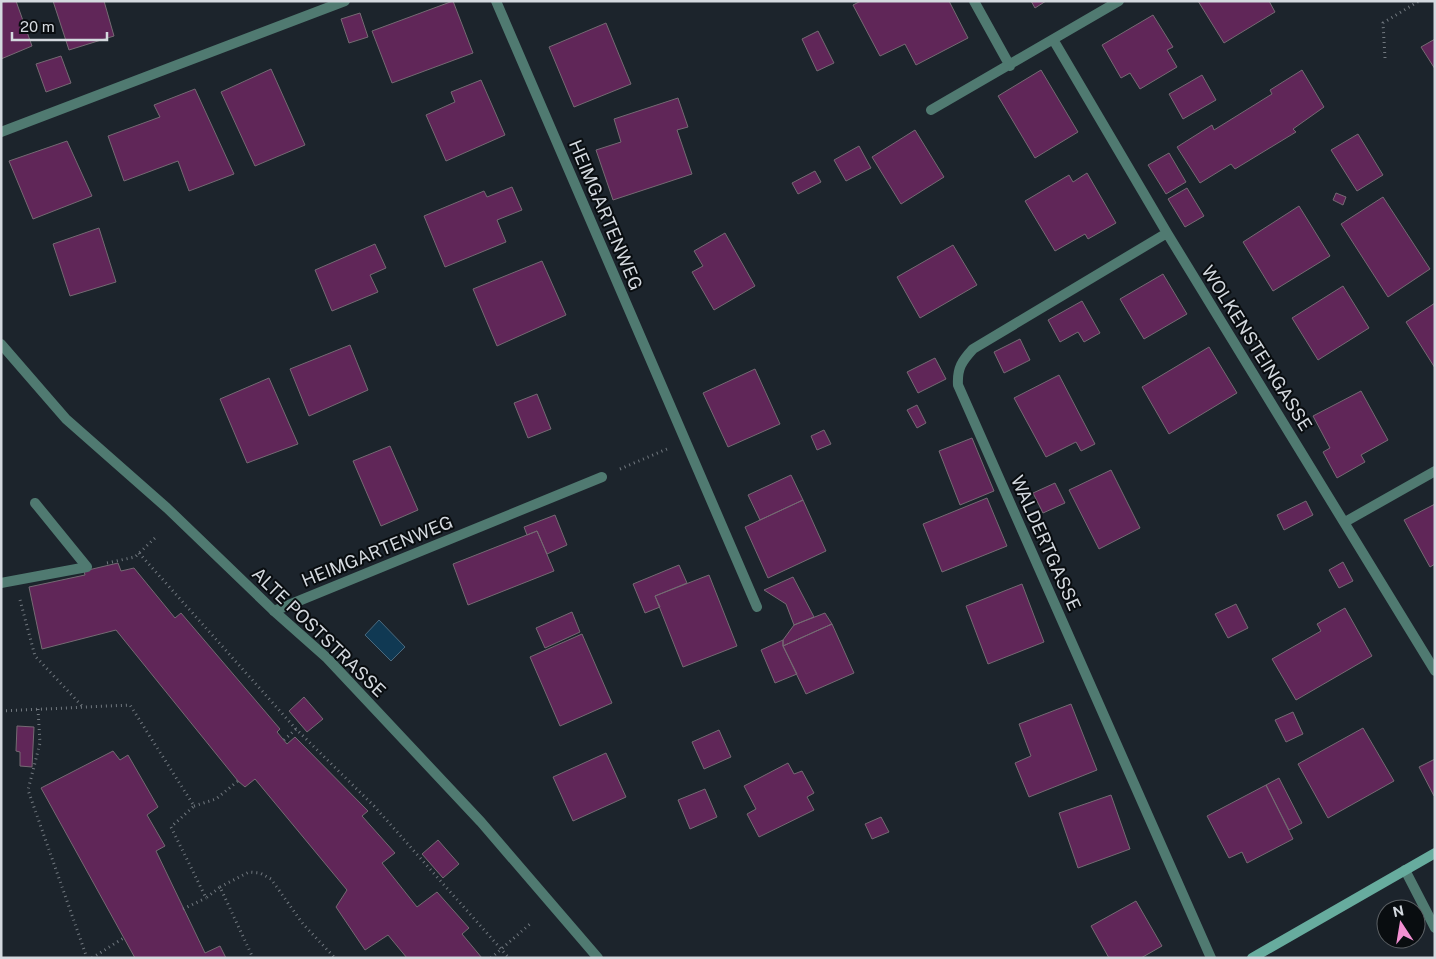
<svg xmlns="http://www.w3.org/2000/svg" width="1436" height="959" viewBox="0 0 1436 959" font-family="'Public Sans',sans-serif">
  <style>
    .water { fill: #103953; stroke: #4b697d }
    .building { fill: #602658; stroke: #756a73 }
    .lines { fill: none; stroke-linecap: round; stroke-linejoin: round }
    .path { stroke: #71787f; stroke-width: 3; stroke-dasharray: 1 4; stroke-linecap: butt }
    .service { stroke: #507a71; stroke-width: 10 }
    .minor { stroke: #507a71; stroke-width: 10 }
    .tertiary { stroke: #507a71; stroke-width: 10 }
    .secondary { stroke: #67ac9e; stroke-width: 10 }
    .labels { text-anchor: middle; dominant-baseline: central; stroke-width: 4; stroke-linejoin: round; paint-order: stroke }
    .street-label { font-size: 18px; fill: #d4d9df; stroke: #090d10 }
  </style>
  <rect width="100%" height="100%" fill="#1c242c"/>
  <!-- water -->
  <path class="water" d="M379 620 405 647 391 661 365 635Z"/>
  <!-- building -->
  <path class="building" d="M16 1 32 46 1 59V2Z
    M53 1H104L114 36 69 50Z
    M453 1 473 53 392 83 372 31Z
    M861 1H949L968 38 916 65 905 44 880 56 853 5Z
    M1031 1H1046L1035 8Z
    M1198 1H1269L1275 12 1224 43Z
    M360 13 368 37 349 43 341 19Z
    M1153 15 1173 47 1167 50 1177 67 1140 89 1130 73 1121 78 1102 45Z
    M606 23 631 84 574 107 549 47Z
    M818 31 834 63 817 71 802 39Z
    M1435 39V69L1421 47Z
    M61 56 71 83 46 92 36 64Z
    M271 69 305 145 255 166 221 92Z
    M1041 70 1078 132 1035 158 998 96Z
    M1302 70 1324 107 1293 129 1296 132 1235 169 1231 164 1200 183 1177 147 1212 125 1214 130 1272 94 1270 90Z
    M1202 75 1216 100 1183 119 1169 94Z
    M481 80 505 135 446 161 426 115 455 102 451 92Z
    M195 89 234 174 189 191 178 161 124 181 108 136 160 117 154 105Z
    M678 98 688 127 677 130 692 174 613 200 596 150 621 142 614 119Z
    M915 130 944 177 901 204 872 157Z
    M1358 134 1383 175 1357 191 1331 150Z
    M67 141 92 196 33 219 9 161Z
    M859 146 871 168 846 181 834 160Z
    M1169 153 1186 182 1166 194 1148 165Z
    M815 171 821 182 798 194 792 183Z
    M1087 173 1116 223 1088 239 1085 234 1055 251 1025 201 1069 175 1073 182Z
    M512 187 522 210 497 220 506 242 445 267 424 216 484 191 487 197Z
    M1187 188 1204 216 1185 227 1168 199Z
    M1336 193 1346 197 1343 205 1333 200Z
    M1383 197 1430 269 1388 297 1341 224Z
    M1299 206 1330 256 1273 291 1243 242Z
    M99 228 116 282 70 296 53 244Z
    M725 233 755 286 714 310 692 272 703 266 694 251Z
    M375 244 386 268 370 275 378 292 332 311 315 270Z
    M953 245 977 285 920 318 897 277Z
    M542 261 566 315 497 346 473 289Z
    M1163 274 1187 314 1144 339 1120 299Z
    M1343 286 1369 328 1318 360 1292 318Z
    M1082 301 1100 333 1084 342 1078 332 1060 342 1048 320Z
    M1435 303V368L1406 322Z
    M1020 339 1030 360 1004 373 994 352Z
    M350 345 368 390 309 416 290 369Z
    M1209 347 1237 393 1169 434 1142 387Z
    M935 358 946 379 918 393 907 372Z
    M755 369 780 424 728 447 703 393Z
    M1059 375 1095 444 1081 451 1076 442 1046 457 1014 398Z
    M269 378 298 444 247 463 220 399Z
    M1361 391 1388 440 1361 455 1365 462 1337 478 1323 452 1330 448 1313 416Z
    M537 394 551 429 528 438 514 403Z
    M917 405 926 423 917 428 907 410Z
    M824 430 831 444 817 450 811 436Z
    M972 438 994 491 960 505 939 451Z
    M390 446 418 510 381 526 353 461Z
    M1111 470 1140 528 1099 549 1069 490Z
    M791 475 803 500 760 520 748 495Z
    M1055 483 1065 503 1043 513 1033 493Z
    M987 498 1007 546 942 572 923 524Z
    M803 500 826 551 768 578 745 527Z
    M1306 501 1313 515 1284 530 1277 515Z
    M1435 504V564L1430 567 1404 520Z
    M555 515 567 545 547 554 537 531 527 535 524 527Z
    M537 531 554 571 468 605 453 564Z
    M1343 562 1353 581 1339 588 1329 570Z
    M118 563 121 571 134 568 175 618 181 613 280 729 277 732 287 744 295 737 368 811 362 816 395 853 382 863 417 907 437 892 469 928 462 934 482 958H407L388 935 365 950 336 907 347 890 255 779 245 787 238 781 116 630 42 649 29 587 85 575 84 571Z
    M679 565 687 583 655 596 660 607 645 613 633 584Z
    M709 575 737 646 683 667 655 596Z
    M793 577 814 617 794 625 786 604 764 590Z
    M1022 584 1044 642 988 664 966 606Z
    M1236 604 1248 628 1228 638 1215 614Z
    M1345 608 1372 656 1296 700 1272 659 1321 631 1317 624Z
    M572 612 580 632 545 648 536 628Z
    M825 613 832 624 783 646V640L794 625Z
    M832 624 854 673 806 694 783 646Z
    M582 634 612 703 560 726 530 657Z
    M783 640V646L797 674 775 683 761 650Z
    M304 697 323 719 307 732 289 711Z
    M1071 704 1097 770 1029 797 1015 763 1031 756 1019 724Z
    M1293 712 1303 734 1286 742 1275 720Z
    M17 726 34 727 32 767 20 766V752L16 751Z
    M1363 728 1394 781 1328 818 1298 764Z
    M719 730 731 757 704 769 692 742Z
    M113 751 120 760 128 755 158 807 147 815 165 846 156 851 205 953 220 946 226 958H135L41 788Z
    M606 753 626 797 573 821 553 777Z
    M1435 759V796H1434L1419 767Z
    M788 763 794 774 802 771 814 793 807 797 814 810 759 837 747 814 756 809 744 786Z
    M1279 778 1302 823 1289 830 1266 785Z
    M1266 785 1293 839 1247 863 1242 852 1229 858 1207 816Z
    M705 789 717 817 690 829 678 800Z
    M1111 795 1130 849 1078 868 1059 813Z
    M881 817 889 832 872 839 865 824Z
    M438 840 459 864 443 878 422 854Z
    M1136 901 1162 946 1141 958H1109L1091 926Z"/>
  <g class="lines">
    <!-- path -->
    <path class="path" d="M1385 58 1383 23 1419 1
      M620 469 667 449
      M139 553 296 729 374 806 509 958
      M107 563 135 557 156 537
      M20 600 35 656 83 707
      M38 709 40 743 28 790 87 958
      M1 711 130 705 194 806 171 827 206 898 220 887 253 958
      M284 740 296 729
      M194 806 216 799 238 781
      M220 887 249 872 260 873 271 879 303 924 335 958
      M183 909 206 898
      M92 958 125 937
      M491 958 530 924"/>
    <!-- service -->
    <path class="service" d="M1 583 87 567 35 503"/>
    <!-- minor -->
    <path class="minor" d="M496 1 757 607
      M974 1 1010 66
      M1054 41 1167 233 1435 671
      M931 110 1119 1
      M1 132 345 1
      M1167 233 973 349C962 361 957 368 958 385L1211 958
      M1345 522 1435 471
      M274 611 602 477
      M1405 870 1435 928"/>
    <!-- tertiary -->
    <path class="tertiary" d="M1 344 66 419 167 508 274 611 327 658 481 822 598 958"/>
    <!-- secondary -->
    <path class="secondary" d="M1252 958 1435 853"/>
  </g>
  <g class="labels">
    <!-- street labels -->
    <g class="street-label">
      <text transform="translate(606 215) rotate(67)">HEIMGARTENWEG</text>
      <text transform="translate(1257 348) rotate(58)">WOLKENSTEINGASSE</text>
      <text transform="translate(1046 543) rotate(66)">WALDERTGASSE</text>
      <text transform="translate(377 551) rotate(-22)">HEIMGARTENWEG</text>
      <text transform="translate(319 632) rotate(44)">ALTE POSTSTRASSE</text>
    </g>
  </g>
  <!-- border -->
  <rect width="1436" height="959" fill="none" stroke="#d4d9df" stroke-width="5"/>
  <!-- north arrow -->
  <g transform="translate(1401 924) rotate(348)"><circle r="24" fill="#090d10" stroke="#5a5f63"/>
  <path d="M0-4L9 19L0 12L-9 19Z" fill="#f491d3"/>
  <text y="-8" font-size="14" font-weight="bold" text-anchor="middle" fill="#d4d9df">N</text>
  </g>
  <!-- scale -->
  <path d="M12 32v8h95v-8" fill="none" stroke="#d4d9df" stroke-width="2.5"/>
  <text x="20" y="32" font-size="15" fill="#d4d9df" stroke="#090d10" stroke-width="4" paint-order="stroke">20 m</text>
</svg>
